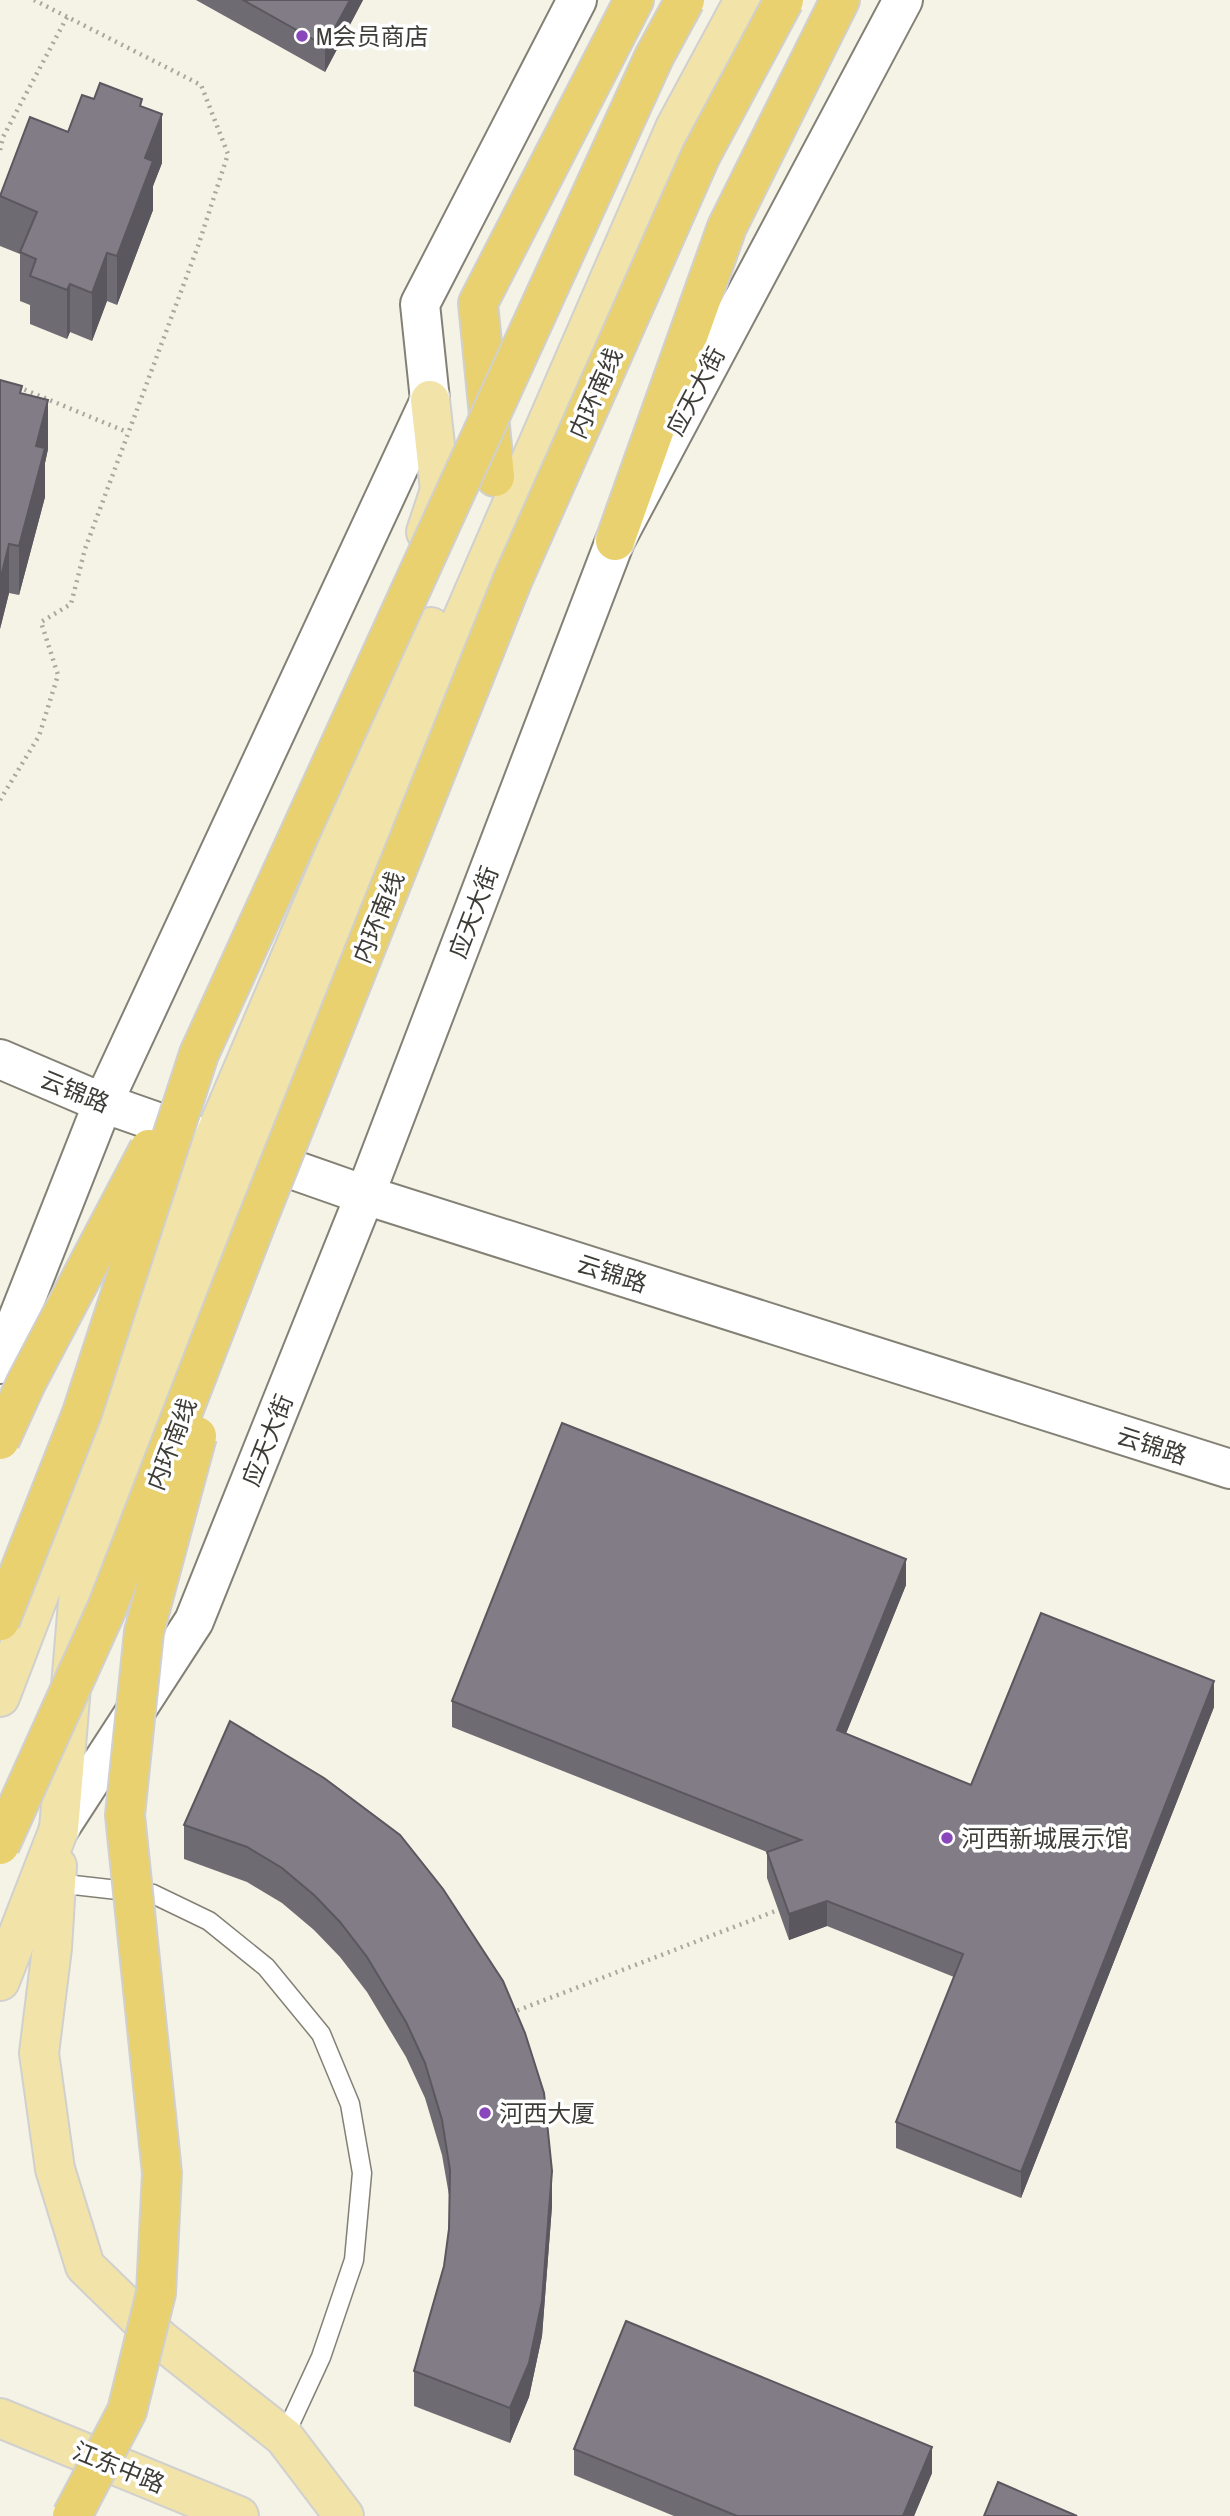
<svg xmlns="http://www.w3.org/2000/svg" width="1230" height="2516" viewBox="0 0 1230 2516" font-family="'Archivo Narrow','Noto Sans SC',sans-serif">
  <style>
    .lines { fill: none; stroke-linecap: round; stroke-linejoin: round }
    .lane-casing { stroke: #838075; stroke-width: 21 }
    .secondary-casing { stroke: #838075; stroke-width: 42 }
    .primary-casing { stroke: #d0d0cf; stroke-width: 42 }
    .highway-casing { stroke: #d0d0cf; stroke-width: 42 }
    .path { stroke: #a9a79e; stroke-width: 4.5; stroke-dasharray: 2 5; stroke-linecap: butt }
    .lane { stroke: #fff; stroke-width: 18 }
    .secondary { stroke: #fff; stroke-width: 38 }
    .primary { stroke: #f2e3a9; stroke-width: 38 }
    .highway { stroke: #e9d16f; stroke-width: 38 }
    .highway-bridge-casing { stroke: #d0d0cf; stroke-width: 42; stroke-linecap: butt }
    .highway-bridge { stroke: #e9d16f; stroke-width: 38 }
    .wall { fill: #6f6b73 }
    .shaded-wall { fill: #5a575e }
    .building { fill: #817c86; stroke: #5a575e; stroke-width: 2 }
    .poi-dot { fill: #8a47bb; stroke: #fff; stroke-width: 2.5 }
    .labels { text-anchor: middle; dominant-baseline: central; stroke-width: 7; stroke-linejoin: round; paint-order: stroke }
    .poi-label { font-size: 24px; fill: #3d3c37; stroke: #fff; text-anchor: start }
    .street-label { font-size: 24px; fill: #3d3c37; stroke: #fff }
  </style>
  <rect width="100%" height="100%" fill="#f5f2e6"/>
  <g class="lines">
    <defs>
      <path id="lane" d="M56 1883 153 1894 209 1921 266 1967 321 2034 350 2104 362 2173 354 2260 321 2357 284 2437"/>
      <path id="secondary" d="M0 1059 103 1103 365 1195 1230 1469
        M0 1364 103 1103 430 400 420 304 577 0
        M59 1829 194 1621 365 1195 615 541 903 0"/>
      <path id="primary" d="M426 532 440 490 430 400
        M0 1697 212 1142 431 627
        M57 1866 52 1948 39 2053 55 2169 85 2266 161 2340 284 2437 344 2516
        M0 1981 59 1829 81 1567 457 631 675 128 744 0
        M0 2418 239 2516"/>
      <path id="highway" d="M495 477 478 303 634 0
        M615 541 727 227 840 0"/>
    </defs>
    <!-- lane casing -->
    <use href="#lane" class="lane-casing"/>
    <!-- secondary casing -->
    <use href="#secondary" class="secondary-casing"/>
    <!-- primary casing -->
    <use href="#primary" class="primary-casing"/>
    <!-- highway casing -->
    <use href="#highway" class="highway-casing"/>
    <!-- path -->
    <path class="path" d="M0 150 3 137 67 17
      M18 387 127 432
      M0 800 39 736 58 675 41 622 71 604 85 549 198 246 228 154 201 85 34 0
      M511 2013 778 1910"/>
    <!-- lane -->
    <use href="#lane" class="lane"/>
    <!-- secondary -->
    <use href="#secondary" class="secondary"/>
    <!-- primary -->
    <use href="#primary" class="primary"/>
    <!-- highway -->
    <use href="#highway" class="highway"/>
    <defs>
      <path id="highway-bridge" d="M0 1440 26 1383 149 1149
        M0 1621 82 1413 199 1054 654 57 685 0
        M0 1845 107 1608 256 1223 513 579 701 155 784 0
        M72 2516 127 2411 156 2293 162 2173 125 1815 144 1632 197 1436"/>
    </defs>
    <!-- highway-bridge casing -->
    <use href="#highway-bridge" class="highway-bridge-casing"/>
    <!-- highway-bridge -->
    <use href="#highway-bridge" class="highway-bridge"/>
  </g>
  <!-- wall -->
  <path class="wall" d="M196 0H363L325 72Z
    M94 99 142 106 162 163 153 186V210L117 305 107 301 92 341 70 332 67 339 30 324V305L20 301V254L0 246V196L68 132Z
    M22 393 48 449 45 463V497L19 595 9 593 0 629Z
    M906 1585 846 1733 971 1785 1214 1707 1021 2198 896 2148V2122L954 1977 827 1926 789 1940 767 1878V1852L452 1727V1701Z
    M230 1721 552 2206 542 2336 529 2397 510 2443 414 2406V2371L444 2266 449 2229 450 2201 442 2155 425 2098 406 2057 367 1992 340 1957 314 1930 282 1903 247 1882 184 1859V1825Z
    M574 2449 932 2473 914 2516H674L574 2475Z"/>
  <!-- shaded-wall -->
  <path class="shaded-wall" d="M350 0H363L325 72V46Z
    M162 114V163L153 186V210L117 305V256L145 158Z
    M107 253V301L92 341V293Z
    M70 284V332L67 339V290Z
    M48 400V449L45 463V497L19 595V546L36 446Z
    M9 544V593L0 629V581Z
    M906 1559V1585L837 1756V1730Z
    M1214 1681V1707L1021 2198V2172Z
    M827 1901V1926L789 1940V1914Z
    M552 2171V2206L542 2336 529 2397 510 2443V2408Z
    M932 2447V2473L914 2516H903Z"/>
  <!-- building -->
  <path class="building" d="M243 0H350L325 46Z
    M100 83 142 99 140 106 162 114 145 158 153 161 117 256 107 253 92 293 70 284 67 290 30 276 36 259 20 252 37 212 0 196 30 117 68 132 82 95 94 99Z
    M0 380 22 386 20 393 48 400 36 446 45 448 19 546 9 544 0 581Z
    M562 1423 906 1559 837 1730 971 1785 1041 1613 1214 1681 1021 2172 896 2122 963 1954 827 1901 789 1914 767 1852 801 1840 452 1701Z
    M230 1721 324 1778 400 1835 443 1889 503 1981 525 2033 544 2093 552 2171 542 2301 529 2363 510 2408 414 2371 444 2266 449 2229 450 2170 442 2120 425 2063 406 2022 367 1957 340 1922 314 1895 282 1868 247 1847 184 1825Z
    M626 2321 932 2447 903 2516H737L574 2449Z
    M998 2482 1077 2516H984Z"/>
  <!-- markers -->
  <g class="poi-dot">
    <circle cx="302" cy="36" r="7"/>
    <circle cx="947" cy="1838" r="7"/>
    <circle cx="485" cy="2113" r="7"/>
  </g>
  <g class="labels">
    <!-- poi labels -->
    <g class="poi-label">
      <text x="316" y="36">M会员商店</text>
      <text x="961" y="1838">河西新城展示馆</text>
      <text x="499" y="2113">河西大厦</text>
    </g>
    <!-- street labels -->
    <g class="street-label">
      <text transform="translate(695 391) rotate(-62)">应天大街</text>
      <text transform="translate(595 393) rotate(-66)">内环南线</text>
      <text transform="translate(473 912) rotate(-69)">应天大街</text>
      <text transform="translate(378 917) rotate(-68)">内环南线</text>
      <text transform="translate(75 1091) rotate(22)">云锦路</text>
      <text transform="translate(612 1273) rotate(18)">云锦路</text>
      <text transform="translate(267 1440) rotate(-68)">应天大街</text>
      <text transform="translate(171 1444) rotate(-69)">内环南线</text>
      <text transform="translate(1152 1445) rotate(18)">云锦路</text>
      <text transform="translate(119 2467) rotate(22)">江东中路</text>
    </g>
  </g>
</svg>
